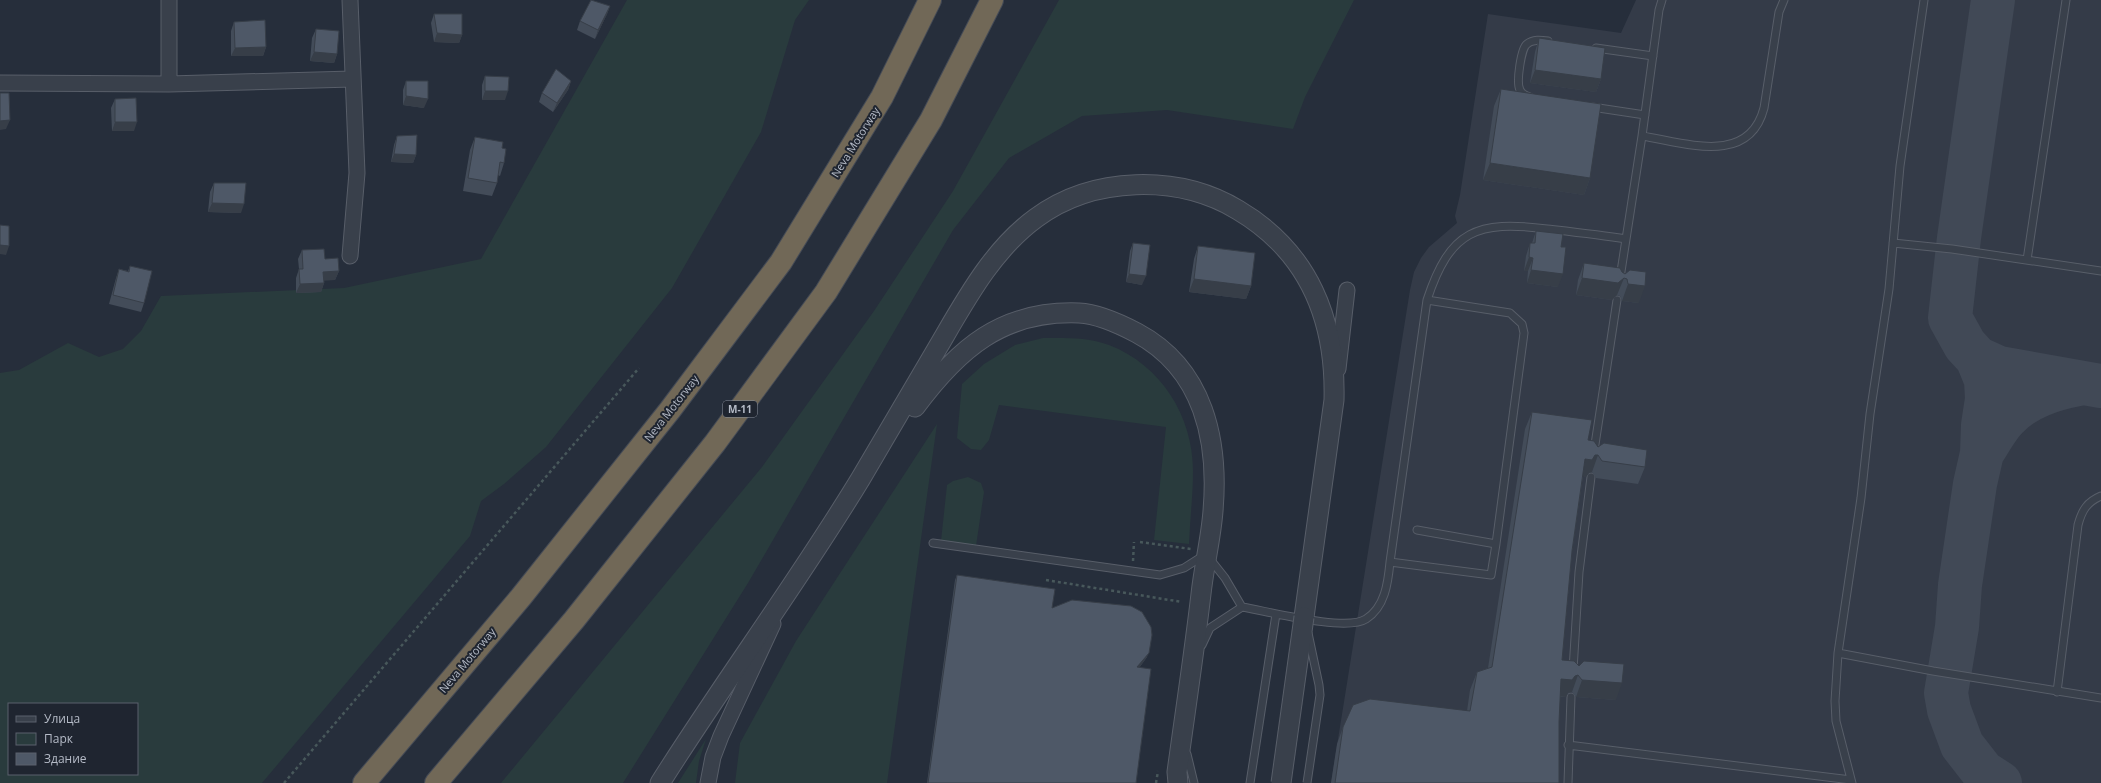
<svg xmlns="http://www.w3.org/2000/svg" width="2101" height="783" viewBox="0 0 2101 783" font-family="'Open Sans',sans-serif">
  <style>
    .airport { fill: #343b48 }
    .green { fill: #293b3d; fill-rule: evenodd }
    .lines { fill: none; stroke-linecap: round; stroke-linejoin: round }
    .taxiway { stroke: #414956; stroke-width: 44 }
    .service-casing { stroke: #585e69; stroke-width: 9 }
    .minor-casing { stroke: #585e69; stroke-width: 17 }
    .tertiary-casing { stroke: #585e69; stroke-width: 21 }
    .motorway-casing { stroke: #454b56; stroke-width: 24 }
    .path { stroke: #48585b; stroke-width: 2.5; stroke-dasharray: 3 3; stroke-linecap: butt }
    .service { stroke: #39404b; stroke-width: 7 }
    .minor { stroke: #39404b; stroke-width: 15 }
    .tertiary { stroke: #39404b; stroke-width: 19 }
    .motorway { stroke: #716857; stroke-width: 22 }
    .service-bridge-casing { stroke: #585e69; stroke-width: 9; stroke-linecap: butt }
    .tertiary-bridge-casing { stroke: #585e69; stroke-width: 21; stroke-linecap: butt }
    .service-bridge { stroke: #39404b; stroke-width: 7 }
    .tertiary-bridge { stroke: #39404b; stroke-width: 19 }
    .wall { fill: #434c59 }
    .shaded-wall { fill: #373e48 }
    .building { fill: #4e5867; stroke: #373e48 }
    .labels { text-anchor: middle; dominant-baseline: central; stroke-width: 4; stroke-linejoin: round; paint-order: stroke }
    .shield { fill: #1f2530; stroke: #888e9a; stroke-width: 1 }
    .shield-label { font-size: 10px; font-weight: bold; fill: #b5bbc7 }
    .street-label { font-size: 11px; fill: #b5bbc7; stroke: #1f2530 }
  </style>
  <rect width="100%" height="100%" fill="#262e3b"/>
  <!-- airport -->
  <path class="airport" d="M1636 0H2101V783H1331L1410 290 1414 272 1421 258 1429 247 1457 223 1455 216 1460 195 1488 14 1621 33Z"/>
  <!-- green -->
  <path class="green" d="M627 0H809L795 20 761 132 672 288 546 447 504 484 481 501 470 536 262 783H0V373L19 370 68 343 99 357 123 349 141 331 161 296 344 288 481 259ZM9 704H137V774H9Z
    M1059 0H1354L1305 97 1293 129 1167 110 1082 116 1009 158 953 230 748 583 623 783H501L762 467 874 311 953 191Z
    M1043 338C1065 338 1088 337 1109 345 1161 365 1193 416 1193 471 1193 495 1190 519 1189 544L1154 540 1166 427 999 405 989 440 981 450 971 449 957 438 962 384 984 364 1015 345Z
    M937 424 887 783H735L740 743 796 641Z
    M968 477 981 483 984 492 976 546 941 541 947 485 953 481Z
    M706 739 699 761 696 783H678Z"/>
  <g class="lines">
    <!-- taxiway -->
    <path class="taxiway" d="M1993 0 1959 238 1950 318 1965 345 1977 358 1999 368 2101 386
      M1977 358 1986 380 1987 399 1983 425 1982 453 1975 484 1960 585 1957 627 1946 693 1949 710 1962 745 1983 772 2000 783
      M1982 453C1990 441 1997 427 2007 417 2026 397 2053 389 2079 384"/>
    <defs>
      <path id="service" d="M1596 48 1653 56
        M1530 97C1526 96 1522 94 1520 90 1516 83 1521 48 1527 44 1533 39 1541 40 1548 41
        M1592 107 1645 115
        M1642 136C1686 143 1749 166 1764 108L1779 12 1784 0
        M1893 243 1952 249 2101 271
        M2027 260 2066 0
        M1620 278 1642 136 1659 10 1662 0
        M1427 300C1450 230 1477 220 1547 229 1573 232 1600 235 1626 239
        M1594 451 1617 300
        M933 543 1160 575 1184 568 1206 554 1225 578 1242 607 1210 628 1202 645
        M1390 562 1427 300 1510 313 1522 324 1524 333 1496 544
        M1242 607C1267 611 1346 632 1366 619 1385 607 1388 583 1390 562L1491 575 1496 544 1417 530
        M1838 653 1933 671 2101 698
        M1573 670 1579 572 1591 477
        M2057 692 2078 525C2082 510 2087 502 2101 496
        M1568 745 1851 780
        M1187 754 1194 783
        M1250 783 1276 614
        M1568 783 1571 697
        M1852 783 1836 721 1835 701 1838 653 1861 498 1870 414 1889 289 1900 166 1924 0"/>
      <path id="minor" d="M169 0V84
        M0 83 169 84 352 79
        M350 256 357 173 350 0
        M1338 369 1347 290
        M708 783 713 757 721 736 773 624"/>
      <path id="tertiary" d="M915 407C958 349 1002 310 1079 313 1099 314 1120 324 1137 333 1204 369 1219 441 1213 511 1211 538 1204 566 1201 594 1194 654 1185 713 1177 772L1178 783
        M660 783C725 680 798 582 861 478 887 434 912 391 938 347 965 301 992 250 1036 218 1093 176 1178 174 1238 210 1309 252 1336 320 1334 400L1304 617"/>
      <path id="motorway" d="M364 783 521 597 670 410 781 262 882 97 930 0
        M436 783 574 620 715 443 826 292 931 120 992 0"/>
    </defs>
    <!-- service casing -->
    <use href="#service" class="service-casing"/>
    <!-- minor casing -->
    <use href="#minor" class="minor-casing"/>
    <!-- tertiary casing -->
    <use href="#tertiary" class="tertiary-casing"/>
    <!-- motorway casing -->
    <use href="#motorway" class="motorway-casing"/>
    <!-- path -->
    <path class="path" d="M1140 542 1191 549
      M1133 561 1134 542
      M1046 580 1182 602
      M284 783 639 368
      M1156 783 1158 771"/>
    <!-- service -->
    <use href="#service" class="service"/>
    <!-- minor -->
    <use href="#minor" class="minor"/>
    <!-- tertiary -->
    <use href="#tertiary" class="tertiary"/>
    <!-- motorway -->
    <use href="#motorway" class="motorway"/>
    <defs>
      <path id="service-bridge" d="M1307 783 1320 695 1319 685 1308 633"/>
      <path id="tertiary-bridge" d="M1281 783 1304 617"/>
    </defs>
    <!-- service-bridge casing -->
    <use href="#service-bridge" class="service-bridge-casing"/>
    <!-- tertiary-bridge casing -->
    <use href="#tertiary-bridge" class="tertiary-bridge-casing"/>
    <!-- service-bridge -->
    <use href="#service-bridge" class="service-bridge"/>
    <!-- tertiary-bridge -->
    <use href="#tertiary-bridge" class="tertiary-bridge"/>
  </g>
  <!-- wall -->
  <path class="wall" d="M610 6 607 14 595 39 577 30 580 21Z
    M434 14 462 35 459 43 434 42 431 23Z
    M234 22 266 47 263 56H231V31Z
    M316 29 337 54 334 63 310 61 312 38Z
    M1539 38 1601 79 1596 92 1530 83 1535 52Z
    M485 76 505 100H482V85Z
    M406 81 424 108 403 105V90Z
    M571 81 568 90 553 112 539 102 542 93Z
    M1501 89 1590 178 1584 195 1483 180 1494 106Z
    M115 99 134 131H112L111 108Z
    M397 136 416 155 413 163 391 162 394 145Z
    M475 137 502 148 504 163 500 176 498 175 497 183 492 196 463 191 470 150Z
    M214 183 241 213 208 212 210 192Z
    M1536 231 1558 287 1527 283 1528 271H1524L1526 256 1530 243H1532Z
    M1133 243 1142 285 1126 282 1130 251Z
    M1198 246 1251 286 1246 299 1189 292 1194 259Z
    M302 250 325 259 339 271 335 280H324V283L321 292 296 293V278L299 269 298 259Z
    M1584 263 1622 272 1625 274 1639 303 1622 301 1620 296 1617 295 1612 300 1576 295 1578 280Z
    M130 266 144 303 141 312 109 304 116 278 119 269 128 271Z
    M1532 412 1588 440 1598 447 1645 467 1638 484 1596 478 1592 472 1589 473 1586 477 1583 476 1572 551 1562 660 1579 666 1616 700 1576 697 1572 692 1568 693 1566 697H1560L1559 722V783H1331L1337 744 1343 727 1467 711 1470 690 1477 672 1488 668 1525 429Z
    M957 575 1052 608 1147 657 1139 668 1136 783H927L955 580Z"/>
  <!-- shaded-wall -->
  <path class="shaded-wall" d="M610 6 607 14 595 39 598 30Z
    M437 33 462 35 459 43 434 42Z
    M266 47 263 56H231L235 48Z
    M314 52 337 54 334 63 310 61Z
    M1535 70 1601 79 1596 92 1530 83Z
    M571 81 568 90 553 112 557 103Z
    M485 91H508L505 100H482Z
    M406 96 428 99 424 108 403 105Z
    M10 120 6 129 0 130V121Z
    M115 122H137L134 131H112Z
    M394 154 416 155 413 163 391 162Z
    M1490 163 1590 178 1584 195 1483 180Z
    M212 203 244 204 241 213 208 212Z
    M0 245 9 246 6 255 0 254Z
    M1529 257 1533 258 1528 271H1524Z
    M1531 270 1563 274 1558 287 1527 283Z
    M339 271 335 280 320 281 323 272Z
    M1129 274 1146 276 1142 285 1126 282Z
    M1582 278H1624L1617 295 1612 300 1576 295Z
    M1194 279 1251 286 1246 299 1189 292Z
    M324 283 321 292 296 293 300 284Z
    M1628 284 1645 286 1639 303 1622 301Z
    M1595 455H1598L1592 472 1589 473 1586 477 1579 476 1585 459Z
    M1149 653 1147 657 1136 672 1137 667Z
    M1578 675 1572 692 1568 693 1566 697 1555 696 1561 679Z
    M1582 680 1622 683 1616 700 1576 697Z"/>
  <!-- building -->
  <path class="building" d="M591 0 610 6 598 30 580 21Z
    M434 14H462V35L437 33Z
    M265 20 266 47 235 48 234 22Z
    M316 29 339 31 337 54 314 52Z
    M1539 38 1605 48 1601 79 1535 70Z
    M556 69 571 81 557 103 542 93Z
    M485 76 509 77 508 91H485Z
    M406 81H428V99L406 96Z
    M1501 89 1601 104 1590 178 1490 163Z
    M0 93H9L10 120 0 121Z
    M136 98 137 122H115V99Z
    M417 135 416 155 394 154 397 136Z
    M475 137 503 142 502 148 506 149 504 163 500 162 497 183 468 178Z
    M214 183H246L244 204 212 203Z
    M0 225 9 226V246L0 245Z
    M1536 231 1563 234 1561 247H1566L1563 274 1531 270 1533 258 1529 257 1530 243H1535Z
    M1133 243 1150 245 1146 276 1129 274Z
    M1198 246 1255 253 1251 286 1194 279Z
    M324 249 325 259 338 258 339 271 323 272 324 283 300 284 299 269H303L302 250Z
    M1584 263 1620 268 1622 272 1625 274 1630 270 1646 272 1645 286 1628 284 1627 279 1624 278 1618 283 1582 278Z
    M130 266 152 271 144 303 113 295 119 269 129 272Z
    M1532 412 1592 420 1588 440 1594 441 1598 447 1604 443 1647 450 1645 467 1602 461 1598 455H1595L1592 460 1585 459 1572 551 1562 660 1574 661 1579 666 1584 661 1624 664 1622 683 1582 680 1578 675 1575 676 1572 680 1561 679 1559 722V783H1335L1343 727 1353 705 1370 699 1470 711 1477 672 1492 667Z
    M957 575 1055 589 1052 608 1072 600 1131 606 1142 612 1151 627 1152 635 1149 653 1137 667 1151 669 1136 783H928Z"/>
  <g class="labels">
    <!-- shield labels -->
    <rect class="shield" x="723" y="401" width="34" height="16" rx="3"/>
    <g class="shield-label">
      <text x="740" y="409">М-11</text>
    </g>
    <!-- street labels -->
    <g class="street-label">
      <text transform="translate(855 142) rotate(-58)">Neva Motorway</text>
      <text transform="translate(671 408) rotate(-52)">Neva Motorway</text>
      <text transform="translate(467 660) rotate(-50)">Neva Motorway</text>
    </g>
  </g>
  <!-- legend -->
  <rect x="8" y="703" width="130" height="72" fill="#1f2530" stroke="#5b616c"/>
  <rect x="16" y="716" width="20" height="6" fill="#39404b" stroke="#5b616c"/>
  <text x="44" y="723" font-size="12" fill="#b5bbc7">Улица</text>
  <rect x="16" y="733" width="20" height="12" fill="#293b3d" stroke="#5b616c"/>
  <text x="44" y="743" font-size="12" fill="#b5bbc7">Парк</text>
  <rect x="16" y="753" width="20" height="12" fill="#4e5867" stroke="#5b616c"/>
  <text x="44" y="763" font-size="12" fill="#b5bbc7">Здание</text>
</svg>
